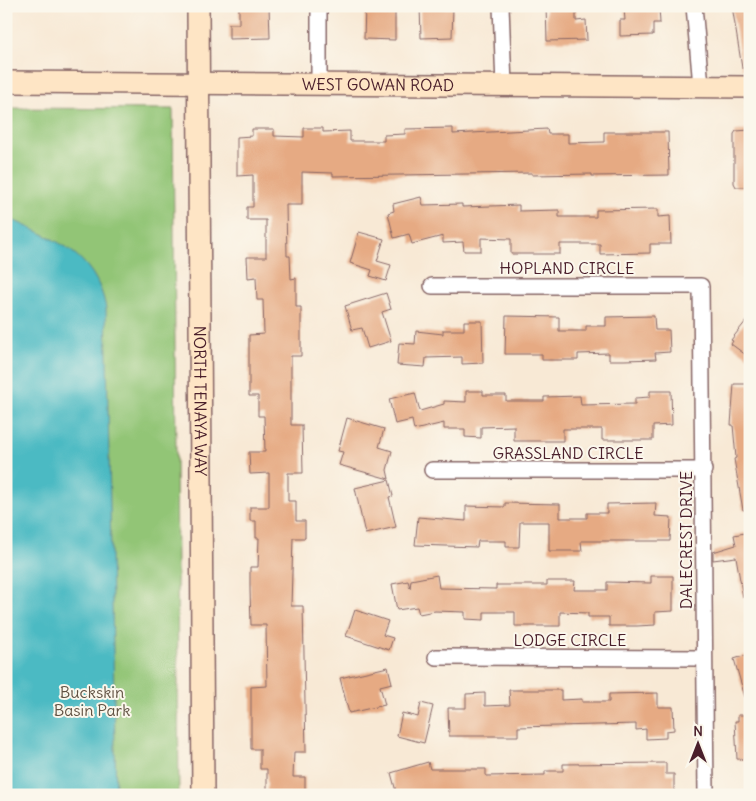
<svg xmlns="http://www.w3.org/2000/svg" width="756" height="801" viewBox="0 0 756 801" font-family="Delius,sans-serif">
  <style>
    .green { fill: #92c576; stroke: #6e7250 }
    .water { fill: #4cbac3; stroke: #4b6c77 }
    .building { fill: #e6aa83 }
    .lines { fill: none; stroke-linecap: round; stroke-linejoin: round }
    .street-casing { stroke: #876666; stroke-width: 18 }
    .secondary-casing { stroke: #876666; stroke-width: 24 }
    .street { stroke: #fff; stroke-width: 15 }
    .secondary { stroke: #fee5c5; stroke-width: 21 }
    .labels { text-anchor: middle; dominant-baseline: central; stroke-width: 4; stroke-linejoin: round; paint-order: stroke }
    .street-label { font-size: 16px; fill: #4a1f2b; stroke: #fbf7ec }
    .park-label { font-size: 16px; fill: #605142; stroke: #fbf7ec }
  </style>
  <rect width="100%" height="100%" fill="#fbf7ec"/>
  <filter id="ink" filterUnits="userSpaceOnUse"><feTurbulence type="fractalNoise" baseFrequency=".02" numOctaves="2"/><feDisplacementMap in="SourceGraphic" scale="10" xChannelSelector="R" yChannelSelector="G"/><feConvolveMatrix kernelMatrix="1 2 1 2 8 2 1 2 1" color-interpolation-filters="sRGB"/></filter>
  <filter id="wash" filterUnits="userSpaceOnUse"><feTurbulence type="fractalNoise" baseFrequency=".0096" numOctaves="4" result="noise"/><feDisplacementMap in="SourceGraphic" scale="20" xChannelSelector="R" yChannelSelector="G"/><feGaussianBlur stdDeviation="1.12" result="paint"/><feColorMatrix in="noise" values="0 0 0 0 0 0 0 0 0 0 0 0 0 0 0 0 0 1.4 0 .05"/><feComposite in="paint" operator="in"/></filter>
  <g filter="url(#wash)">
    <rect width="100%" height="100%" fill="#f8e9d5"/>
    <!-- green -->
    <path class="green" d="M6 108 173 109 179 795H6Z"/>
    <!-- water -->
    <path class="water" d="M6 217C53 239 95 252 106 308L116 795H6Z"/>
    <g id="blocks">
      <!-- building -->
      <path class="building" d="M239 6H269L270 38 229 39V24H239Z
        M365 6H395V40L364 39Z
        M420 6 453 8 452 37 421 38Z
        M546 6H576V21L586 20 587 40 547 41Z
        M732 6H750V68H742Z
        M659 8 660 23H653V35L620 36V20H625L624 9Z
        M304 128H323V132L350 131V141H384V135L405 134V129L453 128V134L547 129 548 134H568V143L604 142V132H668L669 175 592 176V174L532 175V173L333 176V173L302 172V205H286L287 256H290L291 279 296 278V307H301V356H291V425H302L303 473H288V501H296V521H305V538H293L291 606H303L306 752H294L293 777H305V795H267V769H260V749H251V687L267 686 266 625H251L250 590V567H258L259 538H256V521H250V507H269V473L250 474 249 452H265L264 416H258V396H249V335L264 334 263 300H257L256 277 248 278 247 257H266V220H247V207H253V175L237 176V137L252 136V129H274V136L304 137Z
        M750 130V187H736L734 183V134L736 131Z
        M421 197 423 205 462 204V207L519 205V211L559 210V217H596V210L658 209V217L670 216 671 244H650V253L600 254V244H560V254H511V239L481 238V251H464L463 242 443 243V236L412 244 409 234 394 238 388 213 394 211 393 204Z
        M359 232 384 239 377 261 391 265 386 281 370 276 372 270 350 263Z
        M386 293 391 309 382 312 391 341 368 348 362 328 352 330 345 306Z
        M506 316 559 317V331H586V326H606V317L654 316 655 330H669L670 352 655 353 656 359 624 360H609V353L578 354V360H542V354H505Z
        M750 316V358L731 344 733 341 731 340Z
        M464 321H482L483 363 462 364V357L426 358 425 367 397 365 399 343 415 344 416 331 443 334V330H464Z
        M734 384H750V509L743 510 734 459 736 458 733 425H731Z
        M466 391H483V395H506V401H544V397L580 396 581 405 635 404V398L650 397V391H671L672 425 653 426V440H602V429H563V441H514V426L481 427V438L465 437V429H444V423L414 430 412 420 395 424 389 399 415 393 420 411 444 404V401L466 402Z
        M347 418 384 429 379 447 392 451 387 470 389 479 339 465 343 452 338 451Z
        M389 480 393 496 389 497 396 527 365 534 355 488Z
        M505 503 560 504V518H587V513H607V504L656 503 655 516 671 517 670 541H581L582 551H549V522H520L519 547H506V541H478L477 547 415 545 418 517 466 521V506L505 507Z
        M750 532V596L743 597 736 557 713 560V552L736 545 734 535Z
        M437 575 439 588 496 589V585H547V581H575L574 590H607V582L651 583V576H673V611L655 612V625L637 626H609V617H588V613L560 612V626H515V612H484V620L465 619V612L435 611 419 614 417 607 397 610 392 584 408 581 410 588 411 580Z
        M355 610 388 621 383 635 393 638 389 650 346 636Z
        M750 654V704H747L734 659Z
        M388 667 392 683 380 686 385 705 349 713 340 678Z
        M509 690H561V700L582 699V702H609V694L658 693V707H673L674 730 666 731V738L646 739V729L636 730V724L518 727V736H449L448 708H466V694L485 693V706L510 705Z
        M421 703 433 706 424 743 397 736 402 713 418 717Z
        M738 715H750V760L737 759 735 721H738Z
        M428 762 430 769H486V776L545 775V771H563V764L666 763V774H674V795H397L391 773Z"/>
    </g>
  </g>
  <g filter="url(#ink)">
    <use href="#blocks" fill-opacity="0" stroke="#876666" stroke-width="1"/>
    <g class="lines">
      <defs>
        <path id="street" d="M319 6V84
          M501 6 504 86
          M694 6 701 86
          M432 286H701L706 795
          M432 470H704
          M436 657 704 658"/>
        <g id="secondary">
          <path id="s1" d="M198 6 203 795"/>
          <path id="s2" d="M6 82 750 87"/>
        </g>
      </defs>
      <!-- street casing -->
      <use href="#street" class="street-casing"/>
      <!-- secondary casing -->
      <use href="#secondary" class="secondary-casing"/>
      <!-- street -->
      <use href="#street" class="street"/>
      <!-- secondary -->
      <use href="#secondary" class="secondary"/>
    </g>
  </g>
  <g class="labels">
    <!-- street labels -->
    <g class="street-label">
      <text stroke="none"><textPath href="#s2" startOffset="372">WEST GOWAN ROAD</textPath></text>
      <text x="567" y="268">HOPLAND CIRCLE</text>
      <text stroke="none"><textPath href="#s1" startOffset="395">NORTH TENAYA WAY</textPath></text>
      <text x="568" y="453">GRASSLAND CIRCLE</text>
      <text transform="translate(686 540) rotate(-90)">DALECREST DRIVE</text>
      <text x="570" y="640">LODGE CIRCLE</text>
    </g>
    <!-- park labels -->
    <g class="park-label">
      <text x="92" y="692">Buckskin<tspan x="92" dy="18">Basin Park</tspan></text>
    </g>
  </g>
  <!-- margin -->
  <rect width="756" height="801" fill="none" stroke="#fbf7ec" stroke-width="25"/>
  <!-- north arrow -->
  <g transform="translate(698 744)" stroke="#fbf7ec" stroke-width="4" paint-order="stroke">
  <path d="M0-4L9 19L0 12L-9 19Z" fill="#4a1f2b"/>
  <text y="-8" font-size="14" font-weight="bold" text-anchor="middle" fill="#4a1f2b">N</text>
  </g>
</svg>
